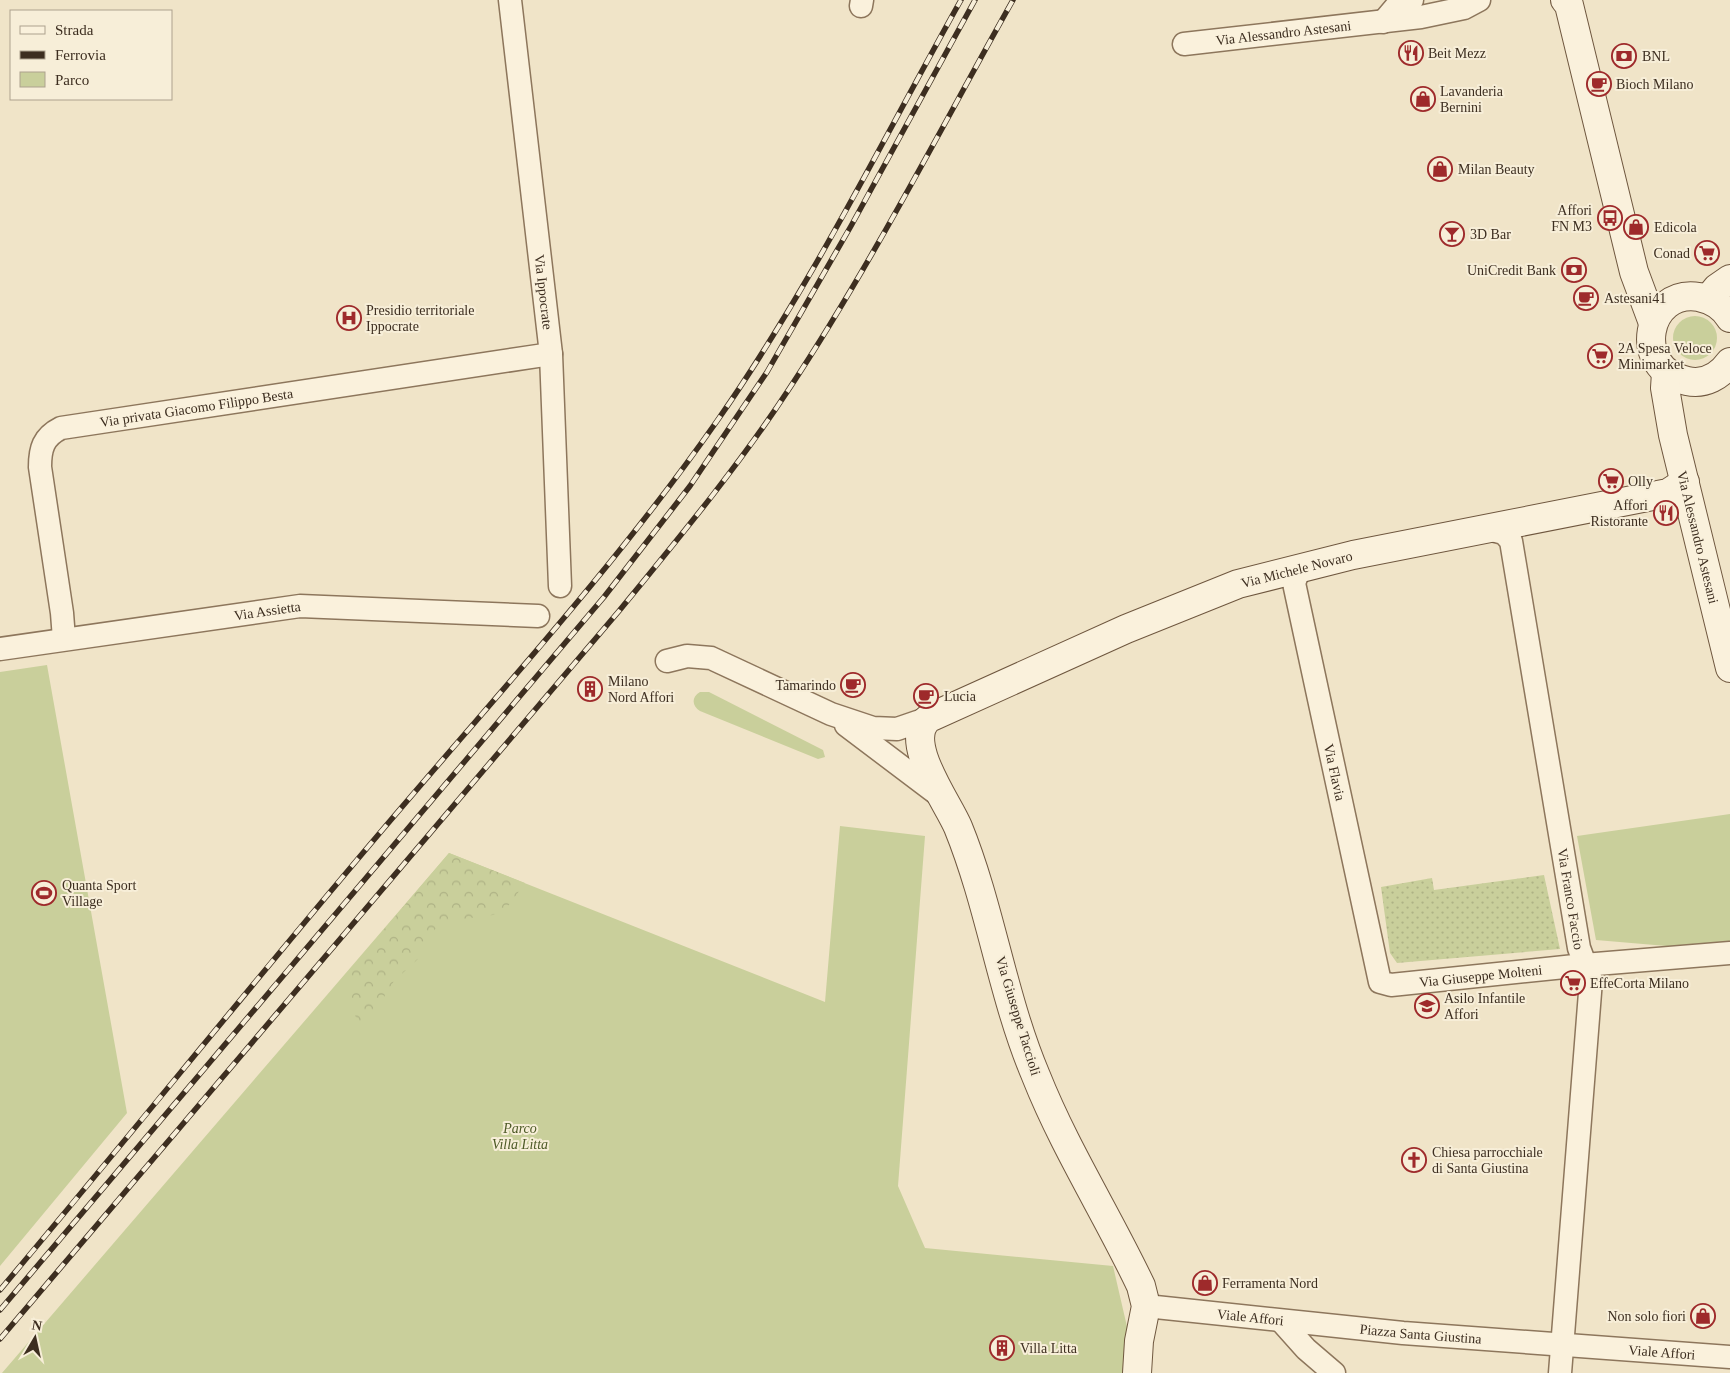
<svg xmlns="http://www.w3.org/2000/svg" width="1730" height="1373" viewBox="0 0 1730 1373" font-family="'Times New Roman',serif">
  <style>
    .green { fill: #c9cf9b }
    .forest { fill: url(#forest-crowns) }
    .garden { fill: url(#garden-dots) }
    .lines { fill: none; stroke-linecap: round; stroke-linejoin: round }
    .street-casing { stroke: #8d765c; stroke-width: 25 }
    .secondary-casing { stroke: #6f573f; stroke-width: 30 }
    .street { stroke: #faf1dc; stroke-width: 22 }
    .secondary { stroke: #faf1dc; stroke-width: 28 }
    .rail-casing { stroke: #3d2e20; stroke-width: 5.5 }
    .rail { stroke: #f7eed8; stroke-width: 4; stroke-dasharray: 11; stroke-linecap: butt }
    .labels { text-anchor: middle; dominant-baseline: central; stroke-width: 4; stroke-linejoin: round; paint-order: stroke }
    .street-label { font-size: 14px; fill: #3d2e20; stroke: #f7eed8 }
    .poi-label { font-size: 14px; fill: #3d2e20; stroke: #f7eed8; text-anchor: start }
    .park-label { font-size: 14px; font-style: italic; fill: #4d5a26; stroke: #f7eed8 }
  </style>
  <defs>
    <pattern id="forest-crowns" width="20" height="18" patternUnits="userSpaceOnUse" patternTransform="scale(1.25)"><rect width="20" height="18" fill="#c9cf9b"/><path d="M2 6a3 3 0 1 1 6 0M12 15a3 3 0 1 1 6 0" fill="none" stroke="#aeb285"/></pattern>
    <pattern id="garden-dots" width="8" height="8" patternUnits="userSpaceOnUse" patternTransform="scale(1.25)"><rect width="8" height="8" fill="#c9cf9b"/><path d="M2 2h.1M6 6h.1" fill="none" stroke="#aeb285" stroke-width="1.8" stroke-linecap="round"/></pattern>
  </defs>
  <rect width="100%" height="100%" fill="#f0e4c8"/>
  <!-- green -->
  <path class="green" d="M1673 338a22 22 0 1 1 44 0a22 22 0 1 1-44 0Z
    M47 665 127 1113 0 1266V672Z
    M700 692H709L823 750 825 757 818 759 700 711C692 706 691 697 700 692Z
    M1730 814V941L1690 948 1596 940 1577 836Z
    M840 826 925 836 898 1186 925 1248 1113 1266 1128 1331 1125 1373H2L449 853 825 1002Z"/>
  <!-- forest -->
  <path class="forest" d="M449 853 525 883 506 909 493 915 455 920 438 926 431 934 418 959 394 981 385 995 373 1021 360 1022C347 1010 355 989 347 973Z"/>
  <!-- garden -->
  <path class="garden" d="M1544 875 1560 949 1397 963 1390 953 1381 887 1432 878 1434 890Z"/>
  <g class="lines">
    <defs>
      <g id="street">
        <path id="s1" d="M510 0 551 354 560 586"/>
        <path d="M861 6 862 0"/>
        <path d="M1383 22 1400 2 1412 0"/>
        <path id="s2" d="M1184 44 1421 17 1464 8 1479 0"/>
        <path id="s3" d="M1488 529 1504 533 1511 541 1579 948 1591 980 1560 1373"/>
        <path id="s4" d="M1304 566 1299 570 1294 583 1380 982 1391 985 1584 965 1730 953"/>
        <path id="s5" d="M64 639 62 613 40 467C40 449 43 437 61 428L551 354"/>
        <path id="s6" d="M0 649 300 606 538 616"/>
        <path d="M667 661 687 656 711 658 831 714 873 728 897 729 929 718"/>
        <path d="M846 725 944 799"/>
        <path id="s7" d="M1146 1306 1403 1333 1730 1357"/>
        <path d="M1281 1321 1306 1349 1334 1373"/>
      </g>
      <g id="secondary">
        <path d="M1565 0 1569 5 1634 272 1653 323"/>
        <path d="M1708 299 1717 288 1730 279"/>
        <path d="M1730 318C1723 306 1713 300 1699 297 1646 288 1630 369 1687 381 1705 385 1720 376 1730 362"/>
        <path id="s8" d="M1666 373 1665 388 1673 435 1730 668"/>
        <path id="s9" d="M1137 1373 1139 1341 1146 1306 1141 1286C1108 1216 1065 1149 1036 1076 1002 996 991 908 958 827 947 801 901 740 929 718L1126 629 1238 584 1353 555 1668 493 1685 482"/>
      </g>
    </defs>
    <!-- street casing -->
    <use href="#street" class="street-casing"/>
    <!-- secondary casing -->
    <use href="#secondary" class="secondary-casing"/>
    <!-- street -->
    <use href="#street" class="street"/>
    <!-- secondary -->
    <use href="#secondary" class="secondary"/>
    <defs>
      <path id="rail" d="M0 1290C129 1137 254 981 384 828 497 695 617 564 717 421 810 288 882 141 961 0
        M0 1310 604 597 690 486 767 372 851 226 975 0
        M0 1339 619 611C678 539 738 467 789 389 871 265 940 130 1013 0"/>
    </defs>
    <!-- rail casing -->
    <use href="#rail" class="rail-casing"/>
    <!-- rail -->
    <use href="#rail" class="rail"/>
  </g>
  <!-- icons -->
  <defs>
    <symbol id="restaurant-ring" viewBox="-11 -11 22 22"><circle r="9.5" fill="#f7eed8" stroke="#9e2a2b" stroke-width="1.5"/><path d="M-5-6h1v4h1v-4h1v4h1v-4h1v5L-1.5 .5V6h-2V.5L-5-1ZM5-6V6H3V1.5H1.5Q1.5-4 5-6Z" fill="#9e2a2b"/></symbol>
    <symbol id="bank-ring" viewBox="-11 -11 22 22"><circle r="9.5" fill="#f7eed8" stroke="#9e2a2b" stroke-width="1.5"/><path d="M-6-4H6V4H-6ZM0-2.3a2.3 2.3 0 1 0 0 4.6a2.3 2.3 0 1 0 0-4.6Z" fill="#9e2a2b"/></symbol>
    <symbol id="cafe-ring" viewBox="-11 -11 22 22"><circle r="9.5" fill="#f7eed8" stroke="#9e2a2b" stroke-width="1.5"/><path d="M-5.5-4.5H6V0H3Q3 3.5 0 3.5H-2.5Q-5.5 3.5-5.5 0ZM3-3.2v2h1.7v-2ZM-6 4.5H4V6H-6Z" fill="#9e2a2b"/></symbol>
    <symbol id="shop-ring" viewBox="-11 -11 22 22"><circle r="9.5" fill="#f7eed8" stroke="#9e2a2b" stroke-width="1.5"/><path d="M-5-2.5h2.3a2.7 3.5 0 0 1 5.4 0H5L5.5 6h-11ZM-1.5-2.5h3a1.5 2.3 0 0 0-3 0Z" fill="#9e2a2b"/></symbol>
    <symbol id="bus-ring" viewBox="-11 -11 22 22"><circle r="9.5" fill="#f7eed8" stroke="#9e2a2b" stroke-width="1.5"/><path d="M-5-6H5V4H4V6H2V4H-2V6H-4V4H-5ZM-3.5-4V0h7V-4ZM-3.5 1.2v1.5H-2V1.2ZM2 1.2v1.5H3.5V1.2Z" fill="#9e2a2b"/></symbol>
    <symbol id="bar-ring" viewBox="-11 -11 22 22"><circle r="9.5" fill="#f7eed8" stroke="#9e2a2b" stroke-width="1.5"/><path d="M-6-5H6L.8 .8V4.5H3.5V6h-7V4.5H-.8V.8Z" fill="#9e2a2b"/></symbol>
    <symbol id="supermarket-ring" viewBox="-11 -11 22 22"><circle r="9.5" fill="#f7eed8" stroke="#9e2a2b" stroke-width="1.5"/><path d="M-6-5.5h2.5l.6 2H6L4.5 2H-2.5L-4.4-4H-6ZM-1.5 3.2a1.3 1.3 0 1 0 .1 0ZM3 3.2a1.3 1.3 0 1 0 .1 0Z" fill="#9e2a2b"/></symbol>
    <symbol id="hospital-ring" viewBox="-11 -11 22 22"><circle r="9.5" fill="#f7eed8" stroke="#9e2a2b" stroke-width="1.5"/><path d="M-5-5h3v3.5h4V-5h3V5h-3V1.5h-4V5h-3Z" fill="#9e2a2b"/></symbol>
    <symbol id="building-ring" viewBox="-11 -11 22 22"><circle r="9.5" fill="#f7eed8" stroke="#9e2a2b" stroke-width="1.5"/><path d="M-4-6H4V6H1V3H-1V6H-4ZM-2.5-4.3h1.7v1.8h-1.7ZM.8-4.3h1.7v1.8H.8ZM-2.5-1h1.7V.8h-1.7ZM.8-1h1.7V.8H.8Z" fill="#9e2a2b"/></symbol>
    <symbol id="stadium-ring" viewBox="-11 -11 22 22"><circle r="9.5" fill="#f7eed8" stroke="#9e2a2b" stroke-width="1.5"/><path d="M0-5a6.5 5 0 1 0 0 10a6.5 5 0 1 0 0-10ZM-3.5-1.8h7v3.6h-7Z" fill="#9e2a2b"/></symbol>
    <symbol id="school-ring" viewBox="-11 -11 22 22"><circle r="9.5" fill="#f7eed8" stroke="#9e2a2b" stroke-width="1.5"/><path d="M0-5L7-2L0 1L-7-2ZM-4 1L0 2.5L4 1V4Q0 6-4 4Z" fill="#9e2a2b"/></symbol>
    <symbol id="church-ring" viewBox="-11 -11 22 22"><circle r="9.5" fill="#f7eed8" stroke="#9e2a2b" stroke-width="1.5"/><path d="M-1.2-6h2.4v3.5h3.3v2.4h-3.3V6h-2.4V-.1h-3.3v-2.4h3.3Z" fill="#9e2a2b"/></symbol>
  </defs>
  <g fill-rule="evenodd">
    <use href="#restaurant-ring" x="1397" y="39" width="28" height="28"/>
    <use href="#bank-ring" x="1610" y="42" width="28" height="28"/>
    <use href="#cafe-ring" x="1585" y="70" width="28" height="28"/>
    <use href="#shop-ring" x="1409" y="85" width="28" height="28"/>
    <use href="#shop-ring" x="1426" y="155" width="28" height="28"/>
    <use href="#bus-ring" x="1596" y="204" width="28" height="28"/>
    <use href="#shop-ring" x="1622" y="213" width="28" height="28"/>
    <use href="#bar-ring" x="1438" y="220" width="28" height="28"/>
    <use href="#supermarket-ring" x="1693" y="239" width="28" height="28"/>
    <use href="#bank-ring" x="1560" y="256" width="28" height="28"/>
    <use href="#cafe-ring" x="1572" y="284" width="28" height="28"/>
    <use href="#hospital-ring" x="335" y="304" width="28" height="28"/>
    <use href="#supermarket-ring" x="1586" y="342" width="28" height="28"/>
    <use href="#supermarket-ring" x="1597" y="467" width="28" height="28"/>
    <use href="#restaurant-ring" x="1652" y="499" width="28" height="28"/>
    <use href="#cafe-ring" x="839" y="671" width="28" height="28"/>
    <use href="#building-ring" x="576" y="675" width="28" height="28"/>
    <use href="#cafe-ring" x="912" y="682" width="28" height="28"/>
    <use href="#stadium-ring" x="30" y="879" width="28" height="28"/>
    <use href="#supermarket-ring" x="1559" y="969" width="28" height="28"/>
    <use href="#school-ring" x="1413" y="992" width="28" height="28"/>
    <use href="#church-ring" x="1400" y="1146" width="28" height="28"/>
    <use href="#shop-ring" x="1191" y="1269" width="28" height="28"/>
    <use href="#shop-ring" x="1689" y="1302" width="28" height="28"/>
    <use href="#building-ring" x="988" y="1334" width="28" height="28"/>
  </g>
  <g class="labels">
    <!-- street labels -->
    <g class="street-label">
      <text stroke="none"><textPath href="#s2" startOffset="100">Via Alessandro Astesani</textPath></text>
      <text stroke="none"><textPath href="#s1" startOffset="294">Via Ippocrate</textPath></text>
      <text stroke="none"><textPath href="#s5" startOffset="358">Via privata Giacomo Filippo Besta</textPath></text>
      <text stroke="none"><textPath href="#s8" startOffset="168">Via Alessandro Astesani</textPath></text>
      <text stroke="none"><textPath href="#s9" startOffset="1102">Via Michele Novaro</textPath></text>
      <text stroke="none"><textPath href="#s6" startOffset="270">Via Assietta</textPath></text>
      <text stroke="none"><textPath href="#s4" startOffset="214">Via Flavia</textPath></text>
      <text stroke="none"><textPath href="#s3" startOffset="390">Via Franco Faccio</textPath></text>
      <text stroke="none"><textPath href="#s4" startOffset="530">Via Giuseppe Molteni</textPath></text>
      <text transform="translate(1018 1016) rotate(73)">Via Giuseppe Taccioli</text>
      <text stroke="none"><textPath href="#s7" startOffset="105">Viale Affori</textPath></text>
      <text stroke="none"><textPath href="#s7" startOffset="276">Piazza Santa Giustina</textPath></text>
      <text stroke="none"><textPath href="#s7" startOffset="518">Viale Affori</textPath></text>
    </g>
    <!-- poi labels -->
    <g class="poi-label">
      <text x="1428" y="53">Beit Mezz</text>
      <text x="1642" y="56">BNL</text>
      <text x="1616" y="84">Bioch Milano</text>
      <text x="1440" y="91">Lavanderia<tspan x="1440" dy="16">Bernini</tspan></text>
      <text x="1458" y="169">Milan Beauty</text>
      <text x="1592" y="210" text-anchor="end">Affori<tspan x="1592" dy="16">FN M3</tspan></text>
      <text x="1654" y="227">Edicola</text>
      <text x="1470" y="234">3D Bar</text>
      <text x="1690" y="253" text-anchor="end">Conad</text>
      <text x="1556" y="270" text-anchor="end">UniCredit Bank</text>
      <text x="1604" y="298">Astesani41</text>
      <text x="366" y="310">Presidio territoriale<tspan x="366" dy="16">Ippocrate</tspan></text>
      <text x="1618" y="348">2A Spesa Veloce<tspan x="1618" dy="16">Minimarket</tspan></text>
      <text x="1628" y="481">Olly</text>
      <text x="1648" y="505" text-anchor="end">Affori<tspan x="1648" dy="16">Ristorante</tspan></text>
      <text x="608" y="681">Milano<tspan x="608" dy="16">Nord Affori</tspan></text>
      <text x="836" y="685" text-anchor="end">Tamarindo</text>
      <text x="944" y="696">Lucia</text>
      <text x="62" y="885">Quanta Sport<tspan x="62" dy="16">Village</tspan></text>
      <text x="1590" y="983">EffeCorta Milano</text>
      <text x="1444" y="998">Asilo Infantile<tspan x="1444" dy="16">Affori</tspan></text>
      <text x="1432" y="1152">Chiesa parrocchiale<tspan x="1432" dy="16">di Santa Giustina</tspan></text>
      <text x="1222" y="1283">Ferramenta Nord</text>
      <text x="1686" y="1316" text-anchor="end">Non solo fiori</text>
      <text x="1020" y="1348">Villa Litta</text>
    </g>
    <!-- park labels -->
    <g class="park-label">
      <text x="520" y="1128">Parco<tspan x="520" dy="16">Villa Litta</tspan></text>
    </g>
  </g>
  <!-- legend -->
  <rect x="10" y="10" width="162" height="90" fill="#f7eed8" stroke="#ada18e"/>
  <rect x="20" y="26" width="25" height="8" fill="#faf1dc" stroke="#ada18e"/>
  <text x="55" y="35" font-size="15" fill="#3d2e20">Strada</text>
  <rect x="20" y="51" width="25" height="8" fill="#3d2e20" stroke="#ada18e"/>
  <text x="55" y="60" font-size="15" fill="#3d2e20">Ferrovia</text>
  <rect x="20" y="72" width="25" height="15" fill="#c9cf9b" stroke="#ada18e"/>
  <text x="55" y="85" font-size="15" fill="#3d2e20">Parco</text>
  <!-- north arrow -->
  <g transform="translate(35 1338) rotate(9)" stroke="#f7eed8" stroke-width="4" paint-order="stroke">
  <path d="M0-4L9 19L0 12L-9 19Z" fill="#3d2e20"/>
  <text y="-8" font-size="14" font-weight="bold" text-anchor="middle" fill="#3d2e20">N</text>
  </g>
</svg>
